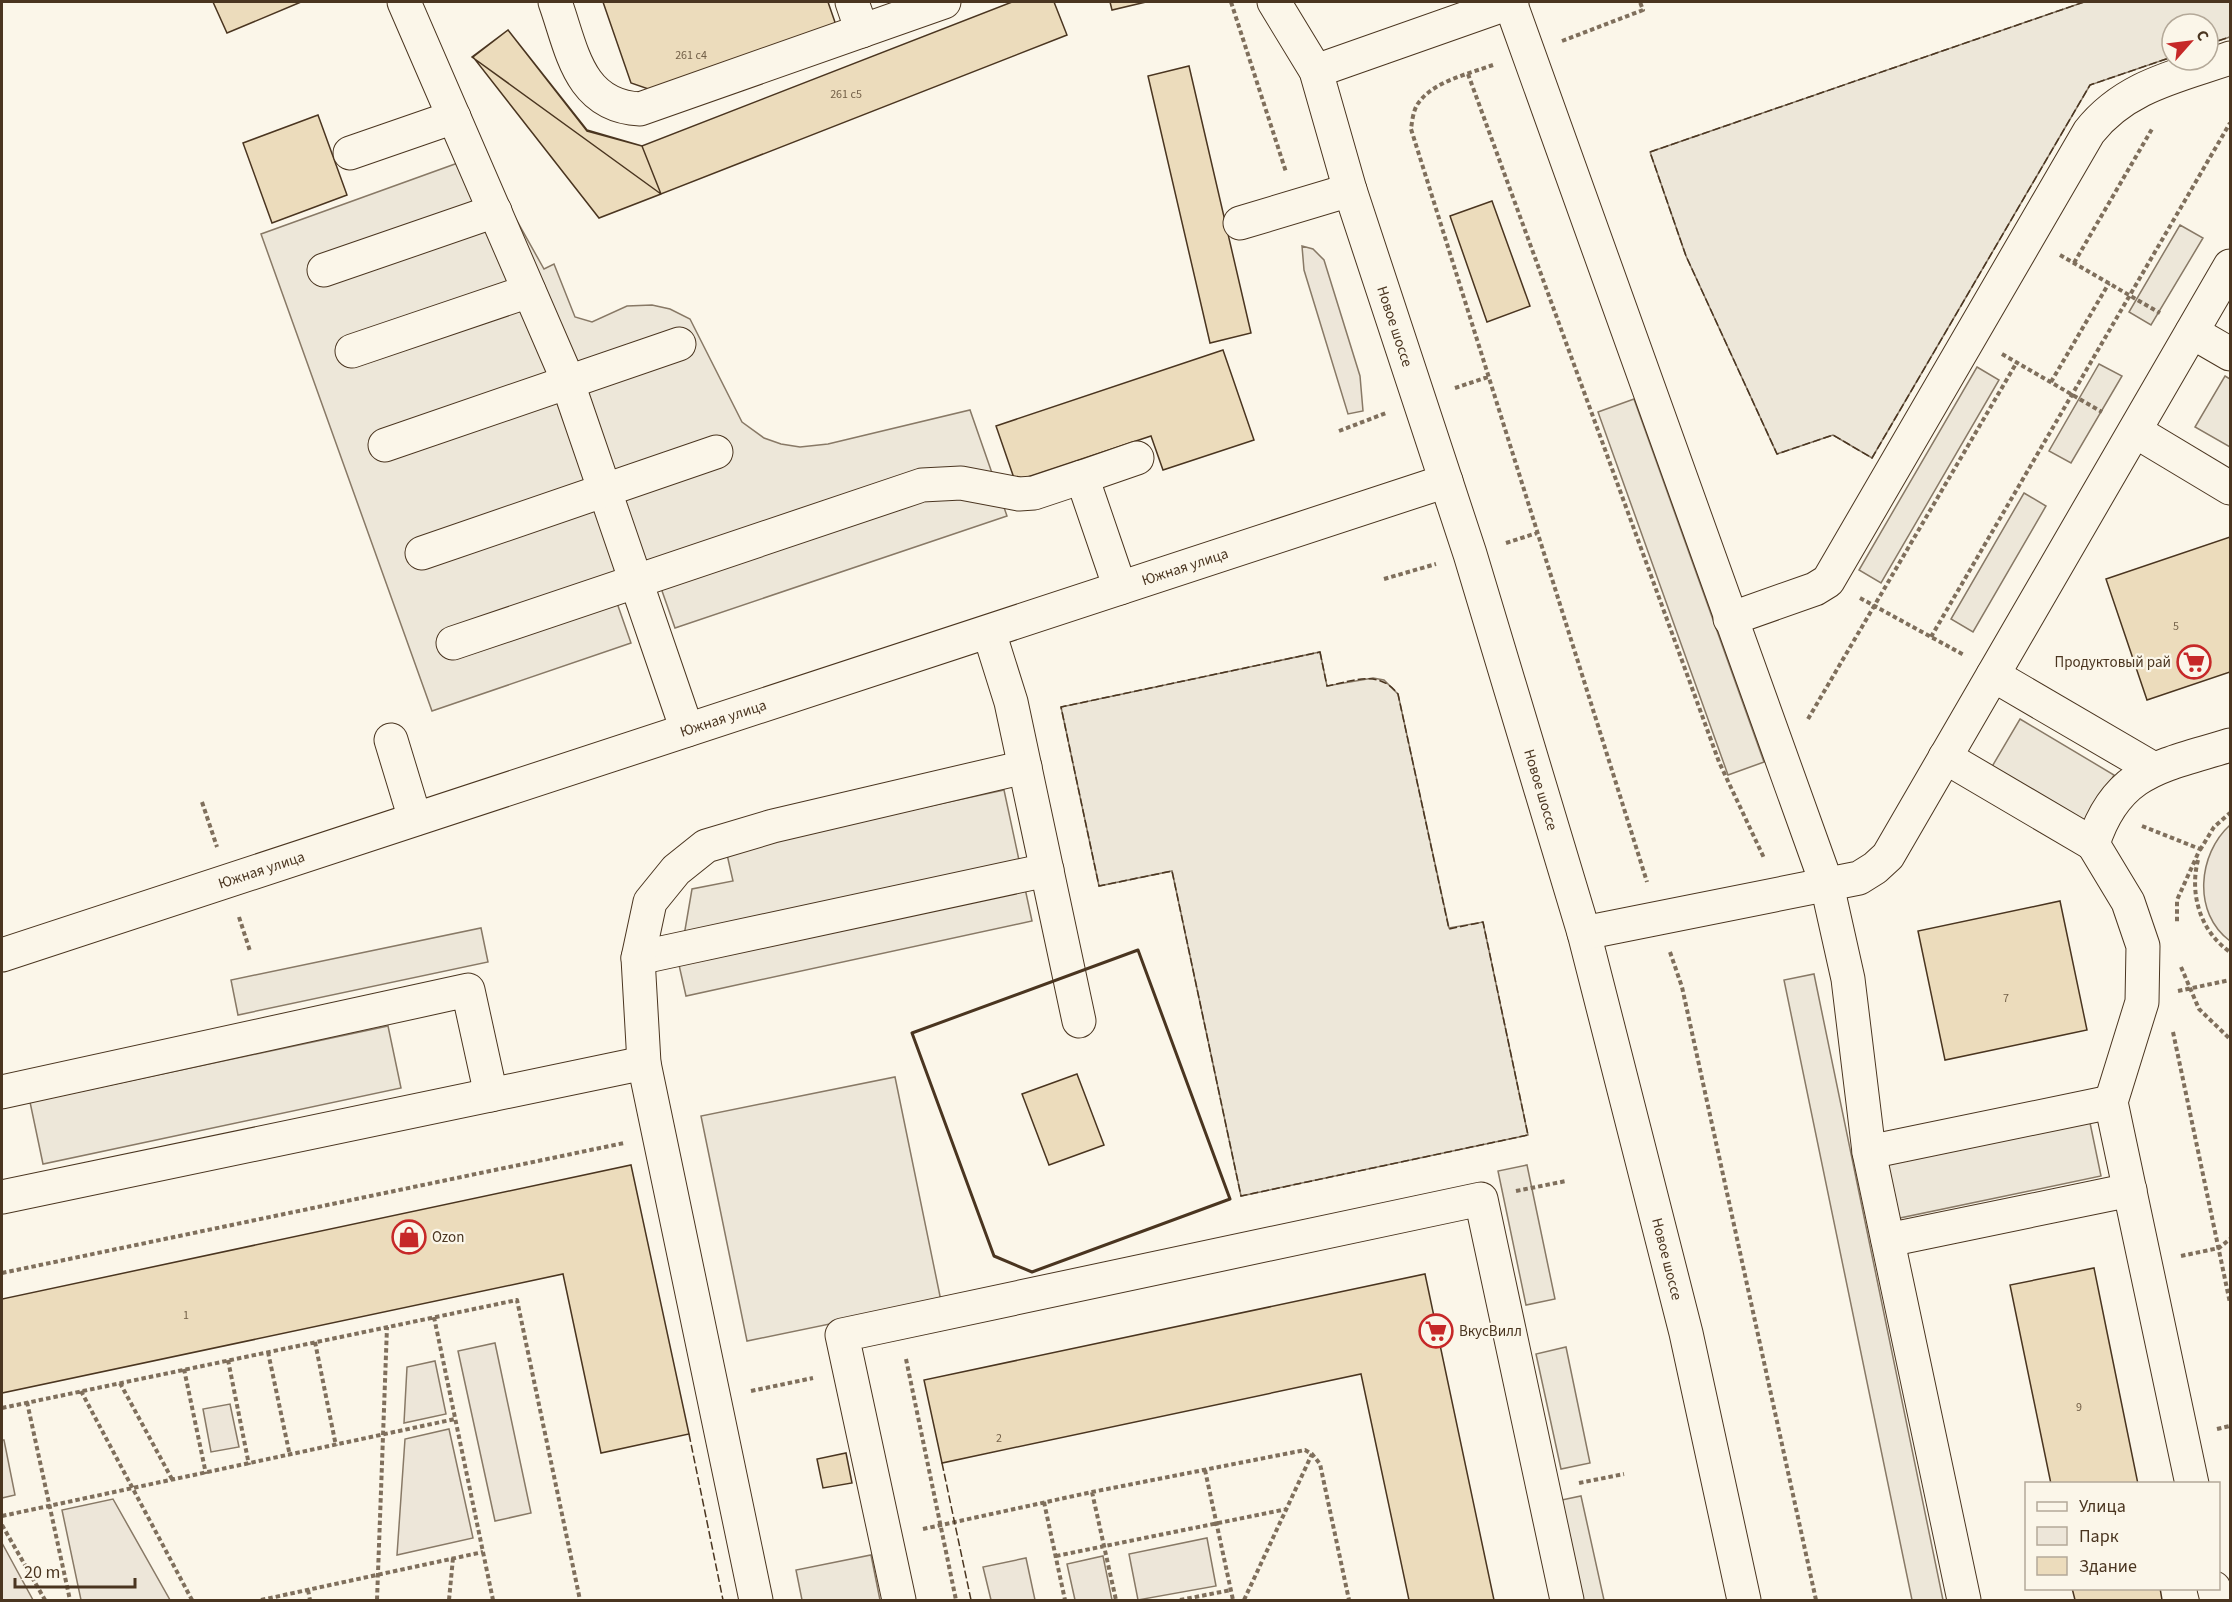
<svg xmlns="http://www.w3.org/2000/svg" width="2232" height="1602" viewBox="0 0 2232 1602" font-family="'Source Sans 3',sans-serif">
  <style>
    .green { fill: #ede6d9; stroke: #887966; stroke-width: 1.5 }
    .parking { fill: #ede7d9; stroke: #887966; stroke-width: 1.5 }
    .building { fill: #ecdcbc; stroke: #4a3520; stroke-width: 1.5 }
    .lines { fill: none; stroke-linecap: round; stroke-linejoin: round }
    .minor-casing { stroke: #4a3520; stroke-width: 35 }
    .path { stroke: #7f6f5c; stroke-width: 4; stroke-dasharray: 4.5 3; stroke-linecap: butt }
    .minor { stroke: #fbf6e9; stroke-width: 33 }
    .fence { stroke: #4a3520; stroke-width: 1.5; stroke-dasharray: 8 3; stroke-linecap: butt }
    .wall { stroke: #4a3520; stroke-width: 3 }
    .labels { text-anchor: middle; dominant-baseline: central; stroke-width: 4.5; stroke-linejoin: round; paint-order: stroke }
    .number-label { font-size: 12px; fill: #725f47 }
    .street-label { font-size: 15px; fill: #4a3520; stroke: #fbf6e9 }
    .poi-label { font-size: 15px; fill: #4a3520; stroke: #fbf6e9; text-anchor: start }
  </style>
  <rect width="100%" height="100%" fill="#fbf6e9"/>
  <!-- green -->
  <path class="green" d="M1302 246 1313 249 1324 260 1360 376 1363 411 1348 414 1304 270Z
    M2230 825V941C2192 913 2198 854 2230 825Z
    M495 1343 531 1513 495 1521 458 1351Z
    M435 1361 446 1414 404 1423 407 1367Z
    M230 1404 239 1447 211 1452 203 1409Z
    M449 1429 473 1538 397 1555 405 1439Z
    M2 1440H4L15 1495 2 1498Z
    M113 1499 170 1600H81L62 1510Z
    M1207 1538 1216 1586 1138 1600 1129 1554Z
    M2 1543 33 1600H2Z
    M1103 1556 1112 1600H1075L1067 1564Z
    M1026 1558 1035 1600H991L983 1567Z"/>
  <!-- parking -->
  <path class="parking" d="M2084 2H2230V37L2208 44V24H2172V57L2090 85 1872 458 1833 435 1777 454 1686 256 1650 152Z
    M480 155 544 269 554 264 575 317 592 322 627 306 652 305 670 309 690 319 742 422 764 438 781 444 800 447 828 444 970 410 1007 516 675 628 661 588 617 603 631 643 432 711 261 234Z
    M2180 225 2203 238 2151 325 2129 312Z
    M2099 364 2122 376 2071 463 2049 451Z
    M1977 367 1999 380 1881 583 1859 570Z
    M2225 376 2230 379V447L2195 427Z
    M1634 399 1764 762 1728 775 1598 412Z
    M2024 493 2046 506 1973 632 1951 619Z
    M1320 652 1327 686 1373 678 1384 680 1398 694 1449 928 1483 922 1528 1135 1241 1196 1172 871 1099 886 1061 707Z
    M2020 719 2114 775 2085 826 1990 770Z
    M1004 790 1032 921 686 996 679 965 692 889 733 881 726 850Z
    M481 928 488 962 238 1015 231 980Z
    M1814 974 1943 1600H1912L1784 980Z
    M388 1026 401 1088 43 1164 30 1102Z
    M895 1077 941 1301 747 1341 701 1116Z
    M2089 1118 2101 1176 1895 1219 1884 1161Z
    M1527 1165 1555 1299 1526 1305 1498 1171Z
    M1566 1347 1590 1463 1561 1469 1536 1354Z
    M1581 1496 1604 1600H1573L1552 1502Z
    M871 1555 880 1600H802L796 1570Z"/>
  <!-- building -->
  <path class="building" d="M213 2H301L227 33Z
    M603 2H828L837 28 657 92 631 83Z
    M1012 2H1054L1067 35 661 194 472 57 508 30 587 130 642 146Z
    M1110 2H1146L1112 10Z
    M508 30 587 131 642 146 661 194 599 218 473 57Z
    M1189 66 1251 333 1210 343 1148 76Z
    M318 115 347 195 272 223 243 143Z
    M1492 201 1530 306 1487 322 1450 216Z
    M1223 350 1254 440 1163 470 1151 436 1015 481 996 426Z
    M2230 537V672L2147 700 2106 579Z
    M2060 901 2087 1030 1945 1060 1918 931Z
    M1077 1074 1104 1145 1049 1165 1022 1094Z
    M631 1165 689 1434 601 1453 563 1274 2 1393V1299Z
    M2094 1268 2108 1337 2138 1484H2051L2010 1285Z
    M1425 1274 1494 1600H1409L1361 1374 942 1463 924 1380Z
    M846 1453 852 1483 823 1488 817 1459Z
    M2072 1588H2160L2162 1600H2075Z"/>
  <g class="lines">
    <defs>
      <g id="minor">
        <path d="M404 2 563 369 687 730"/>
        <path d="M555 2C572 49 578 106 640 109L944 2"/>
        <path d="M852 2 862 31"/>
        <path id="s1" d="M1274 2 1316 71 1350 190 1470 554 1584 933 1686 1333 1744 1600"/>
        <path d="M1510 2 1827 885 1848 979 1869 1152 1964 1600"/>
        <path d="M1316 71 1512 2"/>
        <path d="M350 153 454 117"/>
        <path d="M1240 223 1350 190"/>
        <path d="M324 270 495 211"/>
        <path d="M2192 332 2230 354"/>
        <path d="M352 351 529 291"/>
        <path d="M2135 431 2230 488"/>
        <path d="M385 445 679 344"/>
        <path d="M422 553 716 452"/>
        <path d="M1120 588 1082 477 1137 458"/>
        <path d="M1730 619 1815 589 1828 581 2089 132C2125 86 2178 76 2230 58"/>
        <path d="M989 632 1011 702 1079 1021"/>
        <path d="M453 643 922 485 961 483 1019 494 1034 493 1082 477"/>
        <path d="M1993 675 2154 769"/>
        <path d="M391 740 415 819"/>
        <path d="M1945 757 2093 844"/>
        <path d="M1584 933 1859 878 1875 868 1888 856 2230 266"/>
        <path id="s2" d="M2 955 1446 481"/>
        <path d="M638 958 1047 870"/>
        <path d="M2 1092 468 990 491 1095"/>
        <path d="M1869 1152 2111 1102"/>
        <path d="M2 1197 644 1063"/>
        <path d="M1888 1240 2130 1190"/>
        <path d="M2192 1484 2111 1102 2142 1002 2143 946 2128 902 2093 844C2117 769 2163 766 2230 745"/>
        <path d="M2214 1588 2217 1600"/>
        <path d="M756 1600 644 1063 638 958 650 902 676 870 706 846 773 826 1025 767"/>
        <path d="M899 1600 842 1335 1481 1199 1567 1600"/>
      </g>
    </defs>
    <!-- minor casing -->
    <use href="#minor" class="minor-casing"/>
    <!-- path -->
    <path class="path" d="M1231 2 1286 172
      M1562 41 1643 10 1640 2
      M1493 65C1468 74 1431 82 1417 105 1413 112 1412 122 1411 129L1647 882
      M1468 74 1719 762 1764 858
      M2060 255 2160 313
      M2074 263 2152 129
      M2002 354 2102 412
      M2051 382 2109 283
      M1455 388 1488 377
      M1339 431 1386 413
      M1506 543 1537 533
      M1384 579 1436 564
      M1860 598 1964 655
      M1931 637 2230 123
      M1808 719 2017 362
      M202 802 217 847
      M2142 826 2200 849 2177 900V924
      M2200 850 2214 827 2230 813
      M2198 860C2189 895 2201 932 2230 952
      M239 917 250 951
      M1670 952 1682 987 1816 1600
      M2181 967 2199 1009 2230 1039
      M2178 991 2230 980
      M2173 1032 2230 1303
      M1516 1191 1566 1181
      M2181 1256 2219 1248 2230 1239
      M2 1273 624 1143
      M434 1317 493 1600
      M315 1342 336 1446
      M268 1352 290 1456
      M906 1359 956 1600
      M228 1360 249 1465
      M184 1369 206 1474
      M120 1383 173 1481
      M81 1391 192 1600
      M751 1391 813 1378
      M27 1402 70 1600
      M2 1408 517 1300 580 1600
      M2217 1429 2230 1426
      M1205 1470 1233 1600
      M1579 1483 1624 1474
      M1092 1492 1116 1600
      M1044 1502 1065 1600
      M2 1516 455 1419
      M2 1525 45 1600
      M923 1529 1092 1492 1305 1450 1312 1454 1320 1464 1349 1600
      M1056 1556 1287 1509
      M308 1590 310 1600
      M261 1600 483 1552
      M377 1600 387 1327
      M449 1600 453 1558
      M1180 1600 1231 1590
      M1244 1600 1312 1454"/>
    <!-- minor -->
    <use href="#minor" class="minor"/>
    <!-- fence -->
    <path class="fence" d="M2084 2 1650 152 1686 256 1777 454 1833 435 1872 458 2090 85 2172 57
      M2208 44 2230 37
      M1320 652 1327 686C1354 681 1378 669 1398 694L1449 929 1483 922 1528 1135 1241 1196 1172 871 1099 886 1061 707Z
      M689 1434 723 1600
      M942 1463 971 1600"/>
    <!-- wall -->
    <path class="wall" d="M1138 950 1230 1199 1032 1272 994 1256 912 1033Z"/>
  </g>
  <!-- icons -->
  <defs>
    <symbol id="supermarket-ring" viewBox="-11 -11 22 22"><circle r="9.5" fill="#fbf6e9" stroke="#c62828" stroke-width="1.5"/><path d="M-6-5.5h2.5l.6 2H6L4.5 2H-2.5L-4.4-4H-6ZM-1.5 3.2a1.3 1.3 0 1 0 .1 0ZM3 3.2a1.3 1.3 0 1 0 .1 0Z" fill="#c62828"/></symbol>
    <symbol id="shop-ring" viewBox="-11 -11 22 22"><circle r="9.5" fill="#fbf6e9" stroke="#c62828" stroke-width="1.5"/><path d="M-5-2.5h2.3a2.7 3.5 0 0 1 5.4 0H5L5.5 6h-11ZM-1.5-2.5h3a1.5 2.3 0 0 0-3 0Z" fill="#c62828"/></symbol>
  </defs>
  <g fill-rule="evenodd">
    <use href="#supermarket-ring" x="2175" y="643" width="38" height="38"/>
    <use href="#shop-ring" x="390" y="1218" width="38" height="38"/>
    <use href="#supermarket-ring" x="1417" y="1312" width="38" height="38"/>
  </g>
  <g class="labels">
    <!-- number labels -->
    <g class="number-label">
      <text x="691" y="55">261 с4</text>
      <text x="846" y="94">261 с5</text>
      <text x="2176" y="626">5</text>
      <text x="2006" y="998">7</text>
      <text x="186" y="1315">1</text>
      <text x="2079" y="1407">9</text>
      <text x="999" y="1438">2</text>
    </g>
    <!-- street labels -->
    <g class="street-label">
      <text stroke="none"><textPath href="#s1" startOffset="348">Новое шоссе</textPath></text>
      <text stroke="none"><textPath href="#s2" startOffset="1245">Южная улица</textPath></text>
      <text stroke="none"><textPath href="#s2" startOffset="759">Южная улица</textPath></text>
      <text stroke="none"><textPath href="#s1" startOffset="834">Новое шоссе</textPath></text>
      <text stroke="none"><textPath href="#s2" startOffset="273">Южная улица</textPath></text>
      <text stroke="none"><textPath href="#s1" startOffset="1320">Новое шоссе</textPath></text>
    </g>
    <!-- poi labels -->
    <g class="poi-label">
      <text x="2171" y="662" text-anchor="end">Продуктовый рай</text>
      <text x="432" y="1237">Ozon</text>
      <text x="1459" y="1331">ВкусВилл</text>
    </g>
  </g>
  <!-- border -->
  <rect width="2232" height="1602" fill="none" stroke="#4a3520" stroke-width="6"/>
  <!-- legend -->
  <rect x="2025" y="1482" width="195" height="108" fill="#fbf6e9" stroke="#b4a999" stroke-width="1.5"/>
  <rect x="2037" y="1502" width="30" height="9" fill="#fbf6e9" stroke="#b4a999" stroke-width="1.5"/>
  <text x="2079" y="1512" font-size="18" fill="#4a3520">Улица</text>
  <rect x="2037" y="1527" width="30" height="18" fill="#ede6d9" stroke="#b4a999" stroke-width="1.5"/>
  <text x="2079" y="1542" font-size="18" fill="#4a3520">Парк</text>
  <rect x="2037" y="1557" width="30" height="18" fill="#ecdcbc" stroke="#b4a999" stroke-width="1.5"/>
  <text x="2079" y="1572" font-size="18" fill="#4a3520">Здание</text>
  <!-- north arrow -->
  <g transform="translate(2190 42) rotate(62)"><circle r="28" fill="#fbf6e9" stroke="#b4a999" stroke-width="1.5"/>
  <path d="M0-4.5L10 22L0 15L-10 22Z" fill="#c62828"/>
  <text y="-9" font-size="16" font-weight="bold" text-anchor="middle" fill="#4a3520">С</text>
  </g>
  <!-- scale -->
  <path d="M15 1578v9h120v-9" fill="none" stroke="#4a3520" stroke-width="3"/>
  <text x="24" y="1578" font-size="18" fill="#4a3520" stroke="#fbf6e9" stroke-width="4.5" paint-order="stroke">20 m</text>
</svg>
